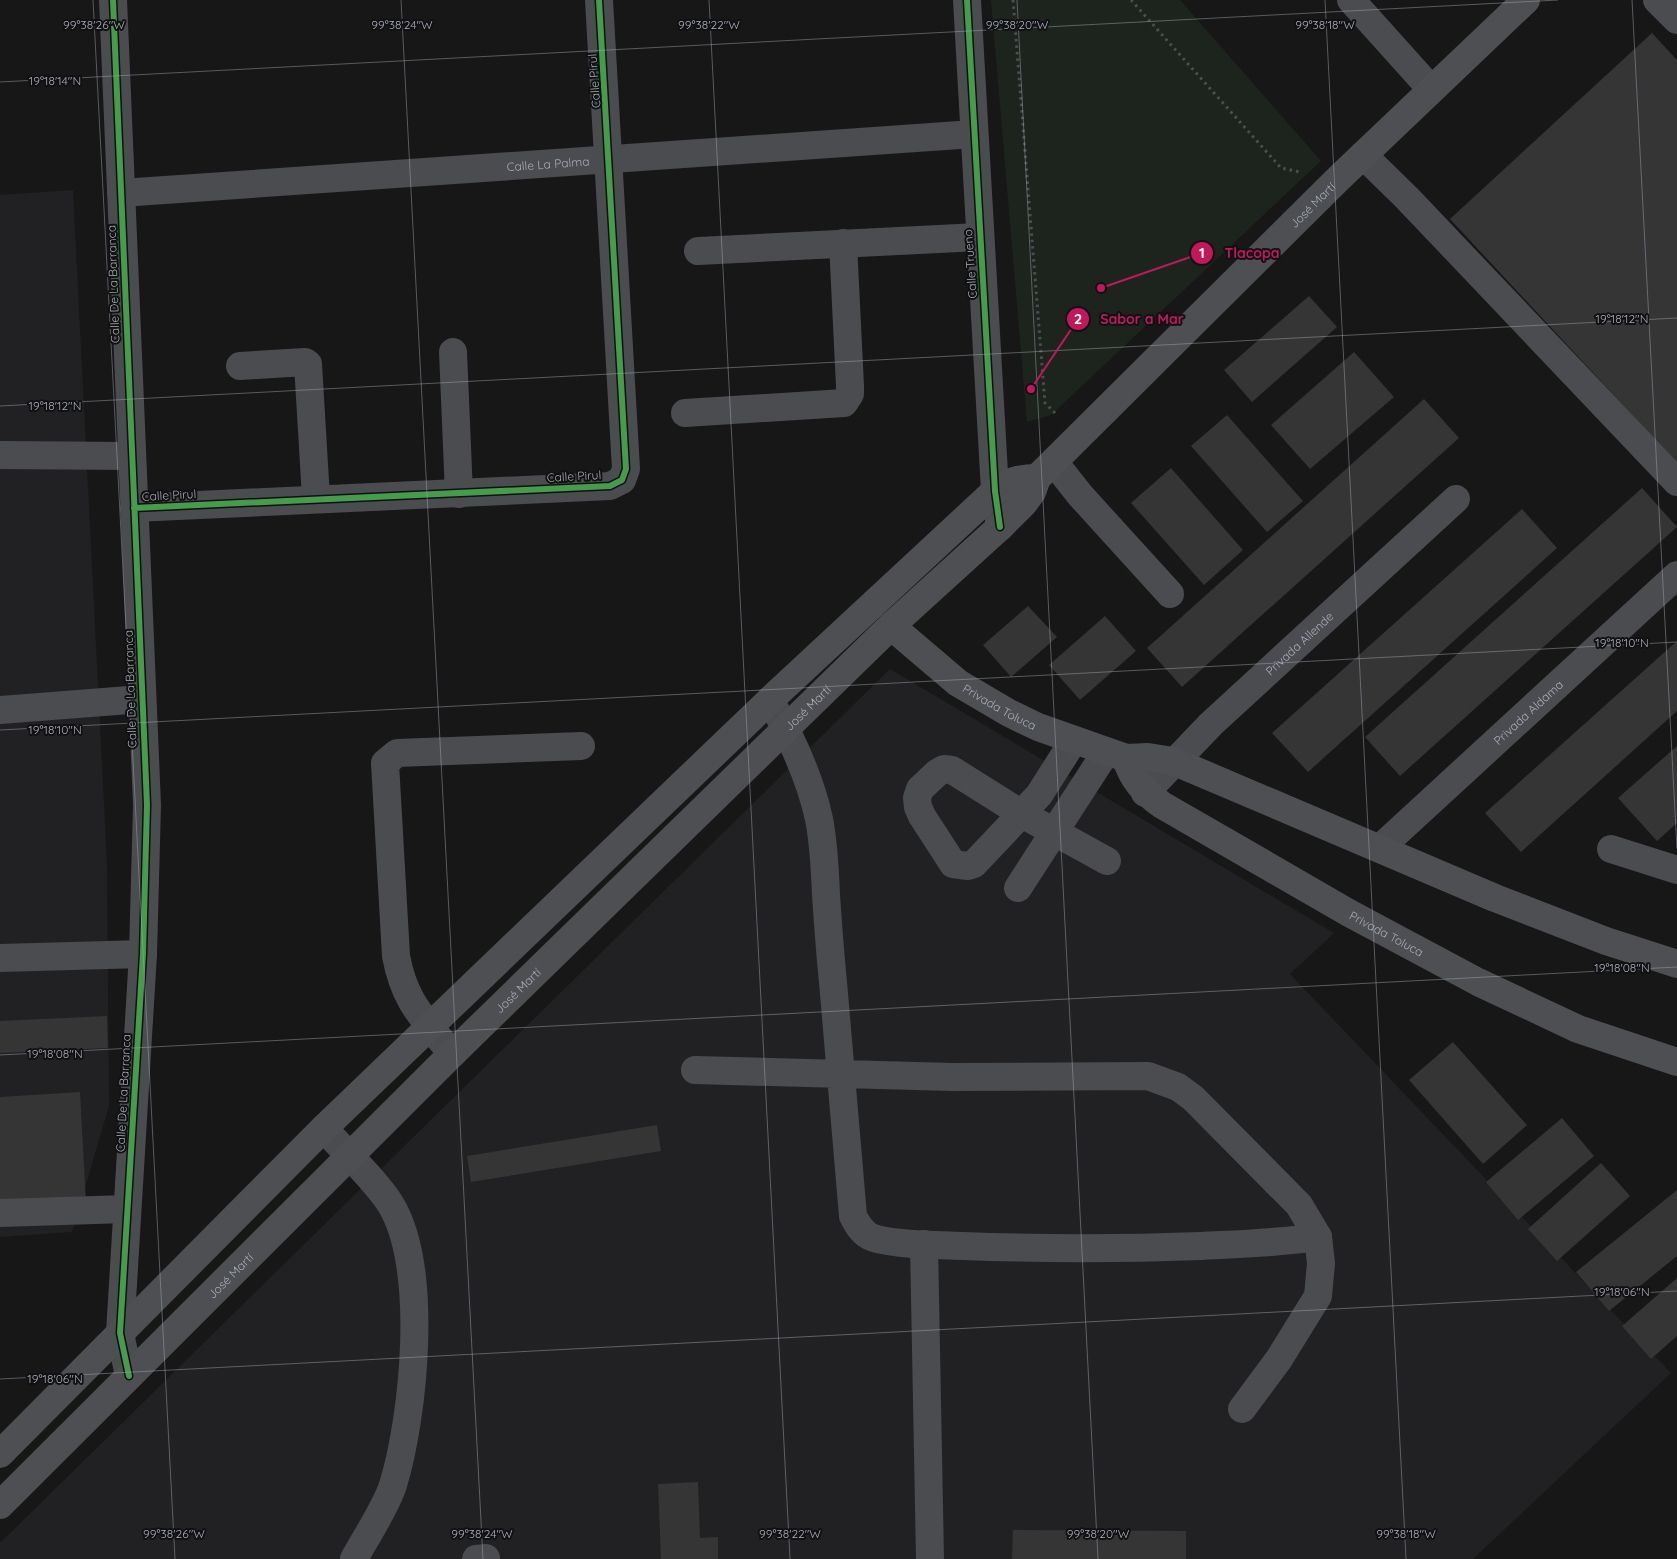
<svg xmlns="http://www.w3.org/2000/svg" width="1677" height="1559" viewBox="0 0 1677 1559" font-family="Quicksand,sans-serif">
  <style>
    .built { fill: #212123 }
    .green { fill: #1d241e }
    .building { fill: #353536 }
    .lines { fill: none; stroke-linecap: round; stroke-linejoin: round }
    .path { stroke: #4d4e52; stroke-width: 3; stroke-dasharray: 2.5 4; stroke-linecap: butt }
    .minor { stroke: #4b4c50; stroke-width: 28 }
    .major { stroke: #4d4f52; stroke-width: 28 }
    .cycleway-casing { stroke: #111113; stroke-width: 9 }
    .cycleway { stroke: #469c4c; stroke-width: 6 }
    .ticks { fill: none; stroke: #a8adb8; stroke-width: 1; stroke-opacity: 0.45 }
    .labels { text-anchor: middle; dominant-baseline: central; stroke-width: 4; stroke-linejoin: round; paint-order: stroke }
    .street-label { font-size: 12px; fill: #a8adb8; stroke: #111113 }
    .ticks-label { font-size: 12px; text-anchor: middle; fill: #a8adb8; stroke: #111113; stroke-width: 4; stroke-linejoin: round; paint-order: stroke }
    .leader { fill: none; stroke: #c2185b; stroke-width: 2 }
    .callout-dot { fill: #c2185b; stroke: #111113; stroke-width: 2 }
    .mark-label { font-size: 15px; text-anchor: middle; font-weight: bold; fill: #fff }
    .callout-label { font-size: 14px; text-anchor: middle; font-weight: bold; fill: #c2185b; stroke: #111113; stroke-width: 4; stroke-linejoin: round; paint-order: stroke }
  </style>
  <rect width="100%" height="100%" fill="#171717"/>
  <!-- built -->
  <path class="built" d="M73 190 107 864 109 1106 72 1232 0 1237V195Z
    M890 669 1334 933 1290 974 1671 1373 1473 1559H0V1543Z"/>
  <!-- green -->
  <path class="green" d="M991 0H1180L1321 161 1051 415 1027 422Z"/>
  <!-- building -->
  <path class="building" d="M1652 33 1677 60V463L1450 219Z
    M1309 296 1337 327 1252 402 1224 370Z
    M1354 352 1394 397 1310 469 1271 425Z
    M1424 399 1459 438 1182 687 1147 648Z
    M1227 415 1303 501 1267 532 1191 446Z
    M1171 468 1243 550 1204 585 1131 503Z
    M1642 488 1677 527 1400 776 1365 737Z
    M1522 509 1557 548 1308 772 1272 733Z
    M1028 606 1057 637 1011 677 983 645Z
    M1105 616 1136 651 1080 700 1049 665Z
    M1677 641V711L1521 852 1485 813Z
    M1677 746V823L1657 841 1618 798Z
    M107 1016 108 1048 0 1053V1021Z
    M1453 1042 1527 1125 1483 1164 1409 1080Z
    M80 1092 86 1203 0 1208V1097Z
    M1562 1118 1594 1156 1518 1220 1486 1182Z
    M657 1125 661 1151 471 1182 467 1156Z
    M1601 1163 1630 1196 1557 1261 1528 1229Z
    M1677 1190V1256L1609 1311 1576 1272Z
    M1677 1278V1336L1651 1359 1622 1326Z
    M698 1482 700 1538 718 1537V1559H661L658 1484Z
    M1013 1530 1186 1531V1559H1012Z"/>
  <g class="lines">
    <!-- path -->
    <path class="path" d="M1013 0 1045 403 1056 414
      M1131 0 1281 168 1300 172"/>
    <!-- minor -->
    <g class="minor">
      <path d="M113 0 147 805 143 954 120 1333 129 1376"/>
      <path d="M967 0 995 491 1000 527"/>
      <path d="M1351 0 1431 89"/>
      <path d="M1657 0 1677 20"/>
      <path d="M1363 155 1407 198 1677 482"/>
      <path id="s1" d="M121 193 974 134"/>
      <path d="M698 251 979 237"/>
      <path d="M453 352 459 494"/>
      <path d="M240 366 305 362 308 364 316 498"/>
      <path d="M685 413 844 403 850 394V386L843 243"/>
      <path d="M0 455 132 456"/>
      <path d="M1054 462 1080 495 1170 594"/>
      <path d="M134 508 610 486 622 480 626 469 599 0"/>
      <path d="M0 710 142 699"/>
      <path d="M1074 740 1039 795 974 864 968 866 953 864 922 816 918 807 917 798 920 789 937 773 944 769 952 770 1022 814 1107 861"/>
      <path id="s2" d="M1145 793 1211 724 1456 499"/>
      <path id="s3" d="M1380 848 1677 575"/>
      <path d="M1611 849 1677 870"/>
      <path d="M1018 888 1106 752"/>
      <path d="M0 958 143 954"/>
      <path d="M452 1054C424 1018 405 1004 396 956L385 763 397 753 581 746"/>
      <path d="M695 1070 952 1077 1148 1076 1178 1087 1193 1098 1299 1205 1318 1237C1279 1243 1240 1244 1201 1246 1122 1249 1043 1249 963 1246 942 1245 886 1245 869 1236 861 1231 857 1224 853 1216 846 1138 840 1060 833 982 830 953 828 924 826 895 825 870 824 844 819 819 810 777 791 737 770 700"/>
      <path d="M324 1128C344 1152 375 1179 391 1205 429 1268 414 1416 393 1485 386 1507 366 1537 354 1559"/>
      <path d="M0 1213 127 1209"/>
      <path d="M924 1244 930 1559"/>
      <path d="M1242 1409 1279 1359 1318 1296 1321 1263 1318 1237"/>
      <path d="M476 1559 486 1558"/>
    </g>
    <!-- major -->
    <g class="major">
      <path id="s4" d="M891 626 958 683 1009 713 1038 727 1126 758 1148 757 1173 761 1495 898 1606 941 1677 964"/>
      <path id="s5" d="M1126 758C1132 779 1144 792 1162 805L1349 913 1478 982 1578 1029 1677 1062"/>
      <path d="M0 1454 324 1128 770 700 995 491C1009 481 1020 478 1037 478"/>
      <path id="s6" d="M0 1505 452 1054 891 626 1000 527 1024 503 1032 492 1037 478 1338 179 1526 0"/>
    </g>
    <defs>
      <path id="cycleway" d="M113 0 147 805 143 954 120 1333 129 1376
        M967 0 995 491 1000 527
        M134 508 610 486 622 480 626 469 599 0"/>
    </defs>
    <!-- cycleway casing -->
    <use href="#cycleway" class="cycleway-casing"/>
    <!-- cycleway -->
    <use href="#cycleway" class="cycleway"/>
  </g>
  <!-- ticks -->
  <path class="ticks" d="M93 0 175 1559M401 0 483 1559M709 0 790 1559M1017 0 1098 1559M1325 0 1406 1559M1632 0 1677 849M0 82 1558 0M0 406 1677 318M0 730 1677 642M0 1055 1677 967M0 1379 1677 1291"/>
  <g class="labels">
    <!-- street labels -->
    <g class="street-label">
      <text transform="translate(594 81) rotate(-94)">Calle Pirul</text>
      <text stroke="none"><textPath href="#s1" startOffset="428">Calle La Palma</textPath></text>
      <text stroke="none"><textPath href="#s6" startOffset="1849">José Martí</textPath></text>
      <text transform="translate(970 264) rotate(-94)">Calle Trueno</text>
      <text transform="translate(113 284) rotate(-92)">Calle De La Barranca</text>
      <text transform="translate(574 476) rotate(-3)">Calle Pirul</text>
      <text transform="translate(169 495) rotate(-3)">Calle Pirul</text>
      <text stroke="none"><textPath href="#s2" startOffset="215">Privada Allende</textPath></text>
      <text transform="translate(130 689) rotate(-92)">Calle De La Barranca</text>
      <text stroke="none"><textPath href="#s4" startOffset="136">Privada Toluca</textPath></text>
      <text stroke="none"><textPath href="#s6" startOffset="1135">José Martí</textPath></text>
      <text stroke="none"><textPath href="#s3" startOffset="201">Privada Aldama</textPath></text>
      <text stroke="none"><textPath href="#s5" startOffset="319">Privada Toluca</textPath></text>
      <text stroke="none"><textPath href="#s6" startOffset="730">José Martí</textPath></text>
      <text transform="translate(123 1093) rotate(-87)">Calle De La Barranca</text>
      <text stroke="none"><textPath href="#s6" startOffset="325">José Martí</textPath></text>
    </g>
  </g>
  <g class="ticks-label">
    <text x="94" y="29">99°38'26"W</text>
    <text x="402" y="29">99°38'24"W</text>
    <text x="709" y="29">99°38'22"W</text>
    <text x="1017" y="29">99°38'20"W</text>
    <text x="1325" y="29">99°38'18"W</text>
    <text x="55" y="85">19°18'14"N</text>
    <text x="1622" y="323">19°18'12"N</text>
    <text x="55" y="410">19°18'12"N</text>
    <text x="1622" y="647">19°18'10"N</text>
    <text x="55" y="734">19°18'10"N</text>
    <text x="1622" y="972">19°18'08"N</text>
    <text x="55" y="1058">19°18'08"N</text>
    <text x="1622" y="1296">19°18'06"N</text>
    <text x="55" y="1383">19°18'06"N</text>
    <text x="174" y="1538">99°38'26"W</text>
    <text x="482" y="1538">99°38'24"W</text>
    <text x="790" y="1538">99°38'22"W</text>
    <text x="1098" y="1538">99°38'20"W</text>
    <text x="1406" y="1538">99°38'18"W</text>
  </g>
  <!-- callouts -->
  <path class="leader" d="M1101 288L1202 253M1031 389L1078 319"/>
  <g class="callout-dot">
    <circle cx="1101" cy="288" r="5"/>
    <circle cx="1031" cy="389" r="5"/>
    <circle cx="1202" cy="253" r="12"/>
    <circle cx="1078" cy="319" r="12"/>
  </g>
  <g class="mark-label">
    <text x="1202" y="258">1</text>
    <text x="1078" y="324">2</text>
  </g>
  <g class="callout-label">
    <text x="1252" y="258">Tlacopa</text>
    <text x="1142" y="324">Sabor a Mar</text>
  </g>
</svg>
